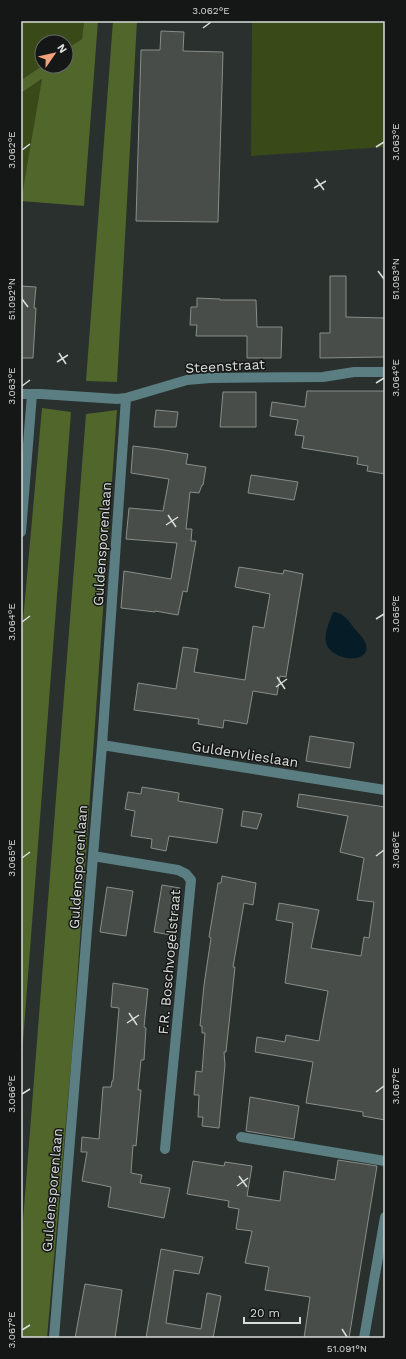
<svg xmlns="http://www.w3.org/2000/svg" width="406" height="1359" viewBox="0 0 406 1359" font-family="'Work Sans',sans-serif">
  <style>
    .green { fill: #394a18 }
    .forest { fill: #50662a }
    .water { fill: #061d28 }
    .building { fill: #484d49; stroke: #888e8a }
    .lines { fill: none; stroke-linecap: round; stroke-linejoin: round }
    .minor { stroke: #5a7e82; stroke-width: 10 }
    .ticks { fill: none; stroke: #d9dddc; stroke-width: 1.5 }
    .labels { text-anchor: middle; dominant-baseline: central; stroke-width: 3; stroke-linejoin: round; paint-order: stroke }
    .street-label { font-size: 14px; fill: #d9dddc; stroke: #141716 }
    .neatline { fill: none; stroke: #d9dddc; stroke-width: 1.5 }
    .ticks-label { font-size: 10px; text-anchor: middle; fill: #d9dddc }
  </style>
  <rect width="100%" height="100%" fill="#29302e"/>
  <!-- green -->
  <path class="green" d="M21 21H84L82 39 66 49V42H42V66L21 80Z
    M252 21H385V147L251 156Z
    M43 79 21 201V93Z"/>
  <!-- forest -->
  <path class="forest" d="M84 21H98L84 206 21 201 42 79 21 93V80L42 66H66V49L82 39Z
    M113 21H137L117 382 86 381Z
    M42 408 71 412 21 1068V643Z
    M117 410 72 1054 47 1338H21V1246L86 414Z"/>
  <!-- water -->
  <path class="water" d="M333 612C343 612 349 621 354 628 357 632 362 636 364 640 378 665 330 663 326 642 324 632 330 621 333 612Z"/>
  <!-- building -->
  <path class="building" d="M161 31 184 32 183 51 223 52 218 222 136 221 141 50H160Z
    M330 276H346V317L385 318V357L320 358V333H330Z
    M21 286 36 287 34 308H36L33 358H21Z
    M197 298 220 299V300H256L257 327H282L281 358H247V336H196L197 325H190L191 307H197Z
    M307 391H385V474L367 471 368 466 357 464 358 457 302 448 304 436 295 435 298 420 270 416 272 402 305 407Z
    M223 392H256V427H220Z
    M156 410 178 412 176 427H154Z
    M133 446 158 449 188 454 186 464 206 467 203 485H202L199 493 190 492 186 529H192L191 541H196L187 592 183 591 178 615 155 611V612L121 608 124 571 171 579 177 543 126 539 129 508 163 511 169 479 131 473Z
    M251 475 298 482 294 500 248 493Z
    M239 567 283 574 284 570 303 574 286 677 280 676 277 695 253 691 247 724 224 720 223 728 198 724 199 719 134 710 138 683 176 689 183 647 198 649 194 672 245 680 253 626 264 628 270 594 235 587Z
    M310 736 354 743 350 768 306 761Z
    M142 787 179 793 178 801 223 809 217 843 169 836 166 851 151 848 152 839 131 836 135 811 125 809 128 792 141 794Z
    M299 794 385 807V1120L363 1116V1112L306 1103 313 1062 255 1052 257 1037 285 1042 286 1035 319 1041 328 991 285 983 293 923 276 920 279 903 319 910 311 948 361 956 364 937 369 938 374 902 357 900 364 858 340 852 348 816 297 807Z
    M243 811 262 814 257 829 241 826Z
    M222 876 256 883 253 905 244 903 233 967H235L226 1052H224L225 1065 219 1128 202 1126 203 1117H198L199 1095H194L196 1071 202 1072 205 1033H202V1026H200L204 985 211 938 209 937 218 883H221Z
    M162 885 180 888 177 909H175L171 935 154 932Z
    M107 887 133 891 126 936 100 932Z
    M113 983 148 989 144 1027 146 1028 144 1060H141L138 1090H141L136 1146 133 1145 131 1173 142 1175 140 1183 170 1188 164 1218 108 1207 111 1187 82 1181 87 1152H81L82 1137 99 1139 103 1087H111L112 1081H113L119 1008 111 1007Z
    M250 1097 299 1106 294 1139 246 1131Z
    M338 1160 377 1166 349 1338H304L310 1297 265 1290 269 1267 245 1263 252 1231 236 1229 239 1209 228 1207 229 1201 187 1194 193 1161 224 1166 225 1162 252 1166 247 1196 280 1201 284 1171 335 1180Z
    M161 1249 203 1257 199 1274 174 1270 166 1323 201 1329 207 1293 221 1296 213 1338H146Z
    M85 1284 122 1290 115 1338H75Z"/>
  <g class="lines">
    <!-- minor -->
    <path class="minor" d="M21 394H41L117 399 126 398 187 380 210 378 323 377 354 372H385
      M21 532 32 394
      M102 745 385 790
      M93 856 178 870 186 874 191 880 165 1149
      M241 1137 385 1161
      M54 1338 102 745 126 398
      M364 1338 385 1217"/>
  </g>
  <!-- ticks -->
  <path class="ticks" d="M203 28 211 22M376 147 384 142M22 150 30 144M316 179 324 190M314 188 326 181M378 271 384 279M22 299 28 307M59 353 66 364M57 362 68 355M376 383 384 378M22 386 30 380M168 515 176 527M166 525 178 517M376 619 384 614M22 622 30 616M277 677 285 689M276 687 287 679M376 856 384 850M22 858 30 852M129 1013 137 1025M127 1023 139 1015M376 1092 384 1086M22 1094 30 1089M239 1176 247 1187M237 1186 248 1178M342 1329 347 1337M22 1330 30 1325"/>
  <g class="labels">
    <!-- street labels -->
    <g class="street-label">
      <text transform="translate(225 366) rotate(-3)">Steenstraat</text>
      <text transform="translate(102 544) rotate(-86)">Guldensporenlaan</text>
      <text transform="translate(245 754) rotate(9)">Guldenvlieslaan</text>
      <text transform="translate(78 867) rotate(-86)">Guldensporenlaan</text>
      <text transform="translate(169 962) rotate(-85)">F.R. Boschvogelstraat</text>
      <text transform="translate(52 1190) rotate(-85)">Guldensporenlaan</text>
    </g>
  </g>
  <!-- border -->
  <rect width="406" height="1359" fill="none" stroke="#141716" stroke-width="44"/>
  <!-- north arrow -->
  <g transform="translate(54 54) rotate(56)"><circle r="19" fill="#141716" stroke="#636665"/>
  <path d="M0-3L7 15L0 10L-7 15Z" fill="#f1a27b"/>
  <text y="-6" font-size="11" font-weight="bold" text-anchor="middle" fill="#d9dddc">N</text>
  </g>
  <!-- scale -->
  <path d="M244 1317v6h56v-6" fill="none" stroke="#d9dddc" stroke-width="2"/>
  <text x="250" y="1317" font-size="12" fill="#d9dddc" stroke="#141716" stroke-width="3" paint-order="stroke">20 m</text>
  <rect x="22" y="22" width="362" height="1315" class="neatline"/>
  <g class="ticks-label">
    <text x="211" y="14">3.062°E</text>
    <text transform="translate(395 142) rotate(-90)" y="4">3.063°E</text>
    <text transform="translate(11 150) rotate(-90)" y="4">3.062°E</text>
    <text transform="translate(395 279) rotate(-90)" y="4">51.093°N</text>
    <text transform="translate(11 299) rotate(-90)" y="4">51.092°N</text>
    <text transform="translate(395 378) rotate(-90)" y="4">3.064°E</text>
    <text transform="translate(11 386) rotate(-90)" y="4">3.063°E</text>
    <text transform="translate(395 614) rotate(-90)" y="4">3.065°E</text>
    <text transform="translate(11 622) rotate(-90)" y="4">3.064°E</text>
    <text transform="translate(395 850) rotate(-90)" y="4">3.066°E</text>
    <text transform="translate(11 858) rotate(-90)" y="4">3.065°E</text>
    <text transform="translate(395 1086) rotate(-90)" y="4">3.067°E</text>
    <text transform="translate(11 1094) rotate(-90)" y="4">3.066°E</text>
    <text transform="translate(11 1330) rotate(-90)" y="4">3.067°E</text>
    <text x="347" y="1352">51.091°N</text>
  </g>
</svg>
